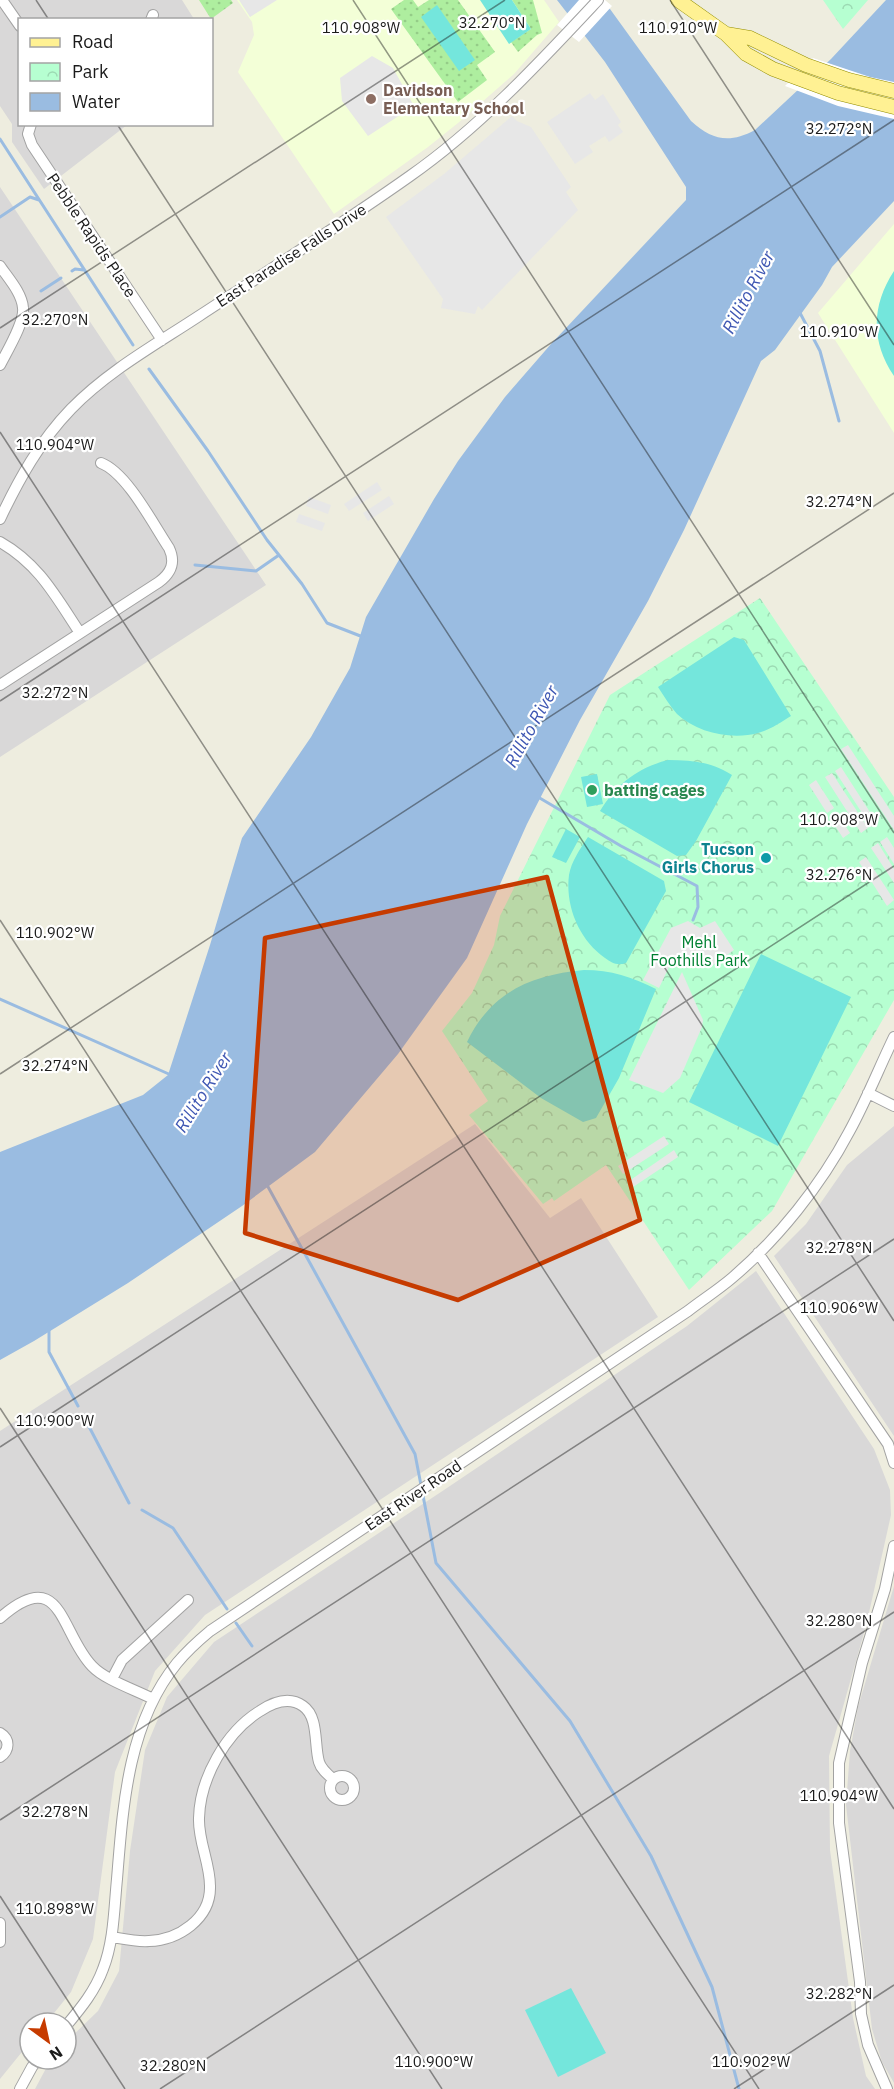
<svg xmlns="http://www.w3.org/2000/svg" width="894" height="2089" viewBox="0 0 894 2089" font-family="'IBM Plex Sans',sans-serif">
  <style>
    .residential { fill: #d9d8d8 }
    .education { fill: #f3ffd7 }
    .grass { fill: url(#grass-dots) }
    .park { fill: url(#park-crowns) }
    .pitch { fill: #74e6dc }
    .parking { fill: #e7e7e7 }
    .water { fill: #9abce1 }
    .pier { fill: #fff }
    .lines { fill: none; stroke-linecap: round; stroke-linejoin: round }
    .stream { stroke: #9abce1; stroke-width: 3 }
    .minor-casing { stroke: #a2a2a2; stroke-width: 12 }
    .major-casing { stroke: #928d00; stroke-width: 15 }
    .minor { stroke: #fff; stroke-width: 10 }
    .major { stroke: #fff193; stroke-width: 14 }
    .marked { fill: #c63b00; fill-opacity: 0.2; stroke: #c63b00; stroke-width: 4.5; stroke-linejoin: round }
    .ticks { fill: none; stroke: #1b1b1b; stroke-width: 1.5; stroke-opacity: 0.45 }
    .education-dot { fill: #8d6e63; stroke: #fff; stroke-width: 2 }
    .leisure-dot { fill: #2e9e5b; stroke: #fff; stroke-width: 2 }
    .culture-dot { fill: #0f9aa8; stroke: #fff; stroke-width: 2 }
    .labels { text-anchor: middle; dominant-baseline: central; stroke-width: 4.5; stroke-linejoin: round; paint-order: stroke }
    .education-label { font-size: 16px; font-weight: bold; fill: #785e54; stroke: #fff; text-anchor: start }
    .street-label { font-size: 16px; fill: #1b1b1b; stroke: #fff }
    .leisure-label { font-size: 16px; font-weight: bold; fill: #27864d; stroke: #fff; text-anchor: start }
    .culture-label { font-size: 16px; font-weight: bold; fill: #0d838f; stroke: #fff; text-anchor: end }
    .park-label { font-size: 16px; fill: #018132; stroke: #fff }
    .water-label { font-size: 18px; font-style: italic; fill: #3f57b3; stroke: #fff }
    .ticks-label { font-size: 15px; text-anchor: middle; fill: #1b1b1b; stroke: #fff; stroke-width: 4.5; stroke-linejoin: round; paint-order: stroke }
  </style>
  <defs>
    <pattern id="grass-dots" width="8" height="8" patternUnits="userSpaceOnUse" patternTransform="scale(1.5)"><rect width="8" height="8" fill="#aeee9f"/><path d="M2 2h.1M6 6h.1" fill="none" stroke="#95cc88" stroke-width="1.8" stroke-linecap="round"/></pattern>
    <pattern id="park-crowns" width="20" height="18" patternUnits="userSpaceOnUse" patternTransform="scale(1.5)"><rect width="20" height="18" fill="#b6ffd1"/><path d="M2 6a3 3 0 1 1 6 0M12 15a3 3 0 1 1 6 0" fill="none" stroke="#9cdab3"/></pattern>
  </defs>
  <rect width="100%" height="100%" fill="#eeeddf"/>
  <!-- residential -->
  <path class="residential" d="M0 0H182L194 19 20 20V124L127 125 44 189 12 142V124L0 106Z
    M0 187 266 585 0 757Z
    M475 1124 550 1218 581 1198 658 1317 205 1615 155 1671 115 1772 93 1939 71 1992 46 2023H30V2042L0 2079V1431Z
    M894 1126V1436L774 1256 806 1224 847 1165Z
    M756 1271 874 1449 890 1490 891 1515 866 1626 829 1756 830 1850 853 2018 866 2076 875 2089H35L51 2059H66V2042L98 2011 119 1971 130 1851 145 1750 167 1697 214 1642 444 1490 687 1326Z
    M894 1586V2083L882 2062 872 2029 846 1805 850 1751 858 1707Z"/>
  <!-- education -->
  <path class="education" d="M237 0H544L559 22 514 74 458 123 428 147 334 214 238 72 254 35 252 22Z
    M894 224V433L818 313Z"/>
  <!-- grass -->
  <path class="grass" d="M199 0H231L233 3 211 19Z
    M404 0H413L418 7 429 0H458L495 52 477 65 487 80 458 102 391 9Z
    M512 0H533L542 33 537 35 518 52 511 42 531 29Z"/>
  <!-- park -->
  <path class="park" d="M823 0H868L843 29Z
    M760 598 894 797V1000L772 1211 689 1290 606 1165 554 1201 552 1198 543 1204 469 1115 488 1101 442 1031 472 993 494 945 500 916 610 695Z"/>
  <!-- pitch -->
  <path class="pitch" d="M480 0H512L531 29 509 44Z
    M437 5 475 60 459 71 421 17Z
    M894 271V376C871 342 871 306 894 271Z
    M734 637 744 640 791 716C781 722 770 730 758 733 732 740 697 733 677 714 670 706 664 696 658 687Z
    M668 760C691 760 712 762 732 775L696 841 686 855 677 856 600 811C617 784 637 768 668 760Z
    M597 774 603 804 587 807 581 777Z
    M566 829 580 837 566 863 552 857Z
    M588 837 664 881 666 891 626 963C617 966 612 963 605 958 579 940 565 906 569 875 571 862 580 849 588 837Z
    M761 954 851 997 778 1146 689 1102Z
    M584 970C611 970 632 977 656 989L619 1078 596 1118 583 1122 541 1098 467 1042C491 992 531 975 584 970Z
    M571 1988 606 2053 558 2077 525 2010Z"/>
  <!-- parking -->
  <path class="parking" d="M239 0H277L250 17Z
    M372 56 393 68 414 106 368 136 342 101 340 78Z
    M590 93 595 100 603 94 621 122 618 125 623 132 609 142 605 136 589 146 593 152 575 164 547 122Z
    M512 116 517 121 531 127 571 187 566 192 578 210 482 310 478 306 475 314 441 308 443 299 386 217 444 174Z
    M377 482 382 490 349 511 344 504Z
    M389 496 394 504 368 521 363 513Z
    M309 497 331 505 328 514 306 506Z
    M299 514 325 523 322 531 296 522Z
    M848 745 894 816V830L841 749Z
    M841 767 877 823 871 827 835 771Z
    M832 773 868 828 861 833 825 777Z
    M816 780 834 808 827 813 809 785Z
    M839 816 850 833 843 838 832 821Z
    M887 837 894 848V864L880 842Z
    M878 843 894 869V883L871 848Z
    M866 857 894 900 887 906 859 862Z
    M688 921 700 928 715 921 734 950 709 968 698 952 669 967 659 988 643 980 671 928Z
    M682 972 703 1020 702 1027 680 1078 663 1093 629 1080Z
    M664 1136 669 1144 623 1174 618 1166Z
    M674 1150 678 1157 633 1187 629 1181Z"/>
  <!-- water -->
  <path class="water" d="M557 0H600L610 9 691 121C712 140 729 144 755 130L831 59 886 0H894V201L832 267 822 285 775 350 761 361 684 530 648 601 580 720 527 824 467 958 398 1054 315 1152 242 1206 128 1283 34 1341 0 1360V1152L143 1095 168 1075 210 945 242 838 311 737 350 668 366 617 434 499 458 461 505 397 551 344 686 200V187L605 62Z"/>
  <!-- pier -->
  <path class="pier" d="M579 0H605L612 6 579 42 557 25Z
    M813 58 870 77 894 82V119L838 106 785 86Z"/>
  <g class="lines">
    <!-- stream -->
    <path class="stream" d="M0 139 133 345
      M0 217 30 197 39 200
      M72 271 75 269 84 270
      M41 291 61 278
      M799 311 820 351 839 421
      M149 369 208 451 267 540 302 584 327 623 363 637
      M195 565 256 571 279 555
      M538 797 621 846 697 886 698 907 693 920
      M0 999 171 1075
      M267 1185 415 1454 436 1563 570 1721 651 1856 712 1987 739 2089
      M49 1327V1352L78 1406
      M85 1419 129 1503
      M142 1510 173 1528 227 1609
      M236 1623 252 1646"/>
    <defs>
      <path id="minor" d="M2 0 20 26
        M151 20 153 15
        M31 124 28 134 32 145 162 340
        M0 266C8 278 22 293 23 308 25 322 7 351 0 365
        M0 519C19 479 40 441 71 409 108 371 155 345 199 316 269 270 341 225 410 176 480 127 540 62 598 0
        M0 542C39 564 56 597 80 633
        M0 685 159 582C171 573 176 563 169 548 153 524 127 473 101 463
        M868 1093 894 1106
        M758 1253 888 1444 894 1463
        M0 1618C62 1563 60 1633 92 1666 105 1680 136 1690 153 1699
        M112 1679 122 1660 188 1600
        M0 1733C10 1739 10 1750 0 1757
        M330 1788a12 12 0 1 1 24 0a12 12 0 1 1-24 0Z
        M0 1923V1942
        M112 1937C124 1939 137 1942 149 1941 178 1940 211 1919 210 1886 210 1863 198 1841 199 1818 200 1778 226 1732 260 1711 272 1703 289 1696 303 1706 319 1717 314 1745 319 1762 321 1769 327 1774 333 1779
        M66 2026C81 2008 95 1991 103 1969 114 1941 114 1909 117 1879 123 1805 128 1723 177 1663 187 1651 198 1641 210 1631L688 1311C702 1300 718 1290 732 1278 778 1239 821 1185 849 1132 866 1101 879 1068 894 1037
        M20 2089 32 2067 38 2059
        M887 2089 868 2045 861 2014 860 1982 839 1823V1763L862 1663 885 1589 894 1546"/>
      <path id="major" d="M678 0 726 34 746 54 773 69 838 93 894 107
        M726 34 750 38 806 65 849 80 894 91"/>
    </defs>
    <!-- minor casing -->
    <use href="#minor" class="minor-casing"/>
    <!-- major casing -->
    <use href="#major" class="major-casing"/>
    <!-- minor -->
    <use href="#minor" class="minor"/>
    <!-- major -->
    <use href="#major" class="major"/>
  </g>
  <!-- marked area -->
  <path class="marked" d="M547 877 640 1220 458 1300 245 1233 265 938Z"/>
  <!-- ticks -->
  <path class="ticks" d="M36 0 49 20M353 0 894 833M670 0 894 345M117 124 894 1321M0 328 505 0M0 432 894 1809M0 701 894 120M0 920 759 2089M0 1074 894 493M0 1408 442 2089M0 1447 894 866M0 1820 894 1239M0 1896 125 2089M160 2089 894 1612M734 2089 894 1985"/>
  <!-- markers -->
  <circle class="education-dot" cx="371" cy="99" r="6"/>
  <circle class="leisure-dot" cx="592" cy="790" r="6"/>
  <circle class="culture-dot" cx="766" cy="858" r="6"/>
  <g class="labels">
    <!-- education labels -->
    <g class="education-label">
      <text x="383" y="90">Davidson<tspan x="383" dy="18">Elementary School</tspan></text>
    </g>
    <!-- street labels -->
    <g class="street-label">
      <text transform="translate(92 235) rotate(56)">Pebble Rapids Place</text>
      <text transform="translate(291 255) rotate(-33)">East Paradise Falls Drive</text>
      <text transform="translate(413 1495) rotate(-34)">East River Road</text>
    </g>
    <!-- leisure labels -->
    <g class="leisure-label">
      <text x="604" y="790">batting cages</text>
    </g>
    <!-- culture labels -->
    <g class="culture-label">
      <text x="754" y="849">Tucson<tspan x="754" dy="18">Girls Chorus</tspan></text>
    </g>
    <!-- park labels -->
    <g class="park-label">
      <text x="699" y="942">Mehl<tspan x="699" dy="18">Foothills Park</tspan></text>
    </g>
    <!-- water labels -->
    <g class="water-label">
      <text transform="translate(748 292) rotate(-62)">Rillito River</text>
      <text transform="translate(531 726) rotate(-61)">Rillito River</text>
      <text transform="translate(203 1092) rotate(-58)">Rillito River</text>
    </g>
  </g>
  <g class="ticks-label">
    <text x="492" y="28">32.270°N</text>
    <text x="361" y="33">110.908°W</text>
    <text x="678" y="33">110.910°W</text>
    <text x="839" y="134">32.272°N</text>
    <text x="55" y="325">32.270°N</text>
    <text x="839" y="337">110.910°W</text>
    <text x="55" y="450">110.904°W</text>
    <text x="839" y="507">32.274°N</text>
    <text x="55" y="698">32.272°N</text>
    <text x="839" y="825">110.908°W</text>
    <text x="839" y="880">32.276°N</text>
    <text x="55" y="938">110.902°W</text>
    <text x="55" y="1071">32.274°N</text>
    <text x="839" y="1253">32.278°N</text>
    <text x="839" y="1313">110.906°W</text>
    <text x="55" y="1426">110.900°W</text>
    <text x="839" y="1626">32.280°N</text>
    <text x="839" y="1801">110.904°W</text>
    <text x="55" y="1817">32.278°N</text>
    <text x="55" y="1914">110.898°W</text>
    <text x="839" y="1999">32.282°N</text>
    <text x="434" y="2067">110.900°W</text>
    <text x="751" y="2067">110.902°W</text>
    <text x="173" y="2071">32.280°N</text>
  </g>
  <!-- legend -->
  <rect x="18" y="18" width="195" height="108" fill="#ffffff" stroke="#a4a4a4" stroke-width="1.5"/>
  <rect x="30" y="38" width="30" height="9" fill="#fff193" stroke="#a4a4a4" stroke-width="1.5"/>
  <text x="72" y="48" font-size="18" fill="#1b1b1b">Road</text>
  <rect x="30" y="63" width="30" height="18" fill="url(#park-crowns)" stroke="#a4a4a4" stroke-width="1.5"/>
  <text x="72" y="78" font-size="18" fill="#1b1b1b">Park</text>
  <rect x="30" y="93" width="30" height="18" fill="#9abce1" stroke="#a4a4a4" stroke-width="1.5"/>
  <text x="72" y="108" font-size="18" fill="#1b1b1b">Water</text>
  <!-- north arrow -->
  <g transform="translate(48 2041) rotate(147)"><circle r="28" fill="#ffffff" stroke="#a4a4a4" stroke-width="1.5"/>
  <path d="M0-4.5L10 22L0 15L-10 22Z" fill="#c63b00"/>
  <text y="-9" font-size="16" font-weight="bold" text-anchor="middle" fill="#1b1b1b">N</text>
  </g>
</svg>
